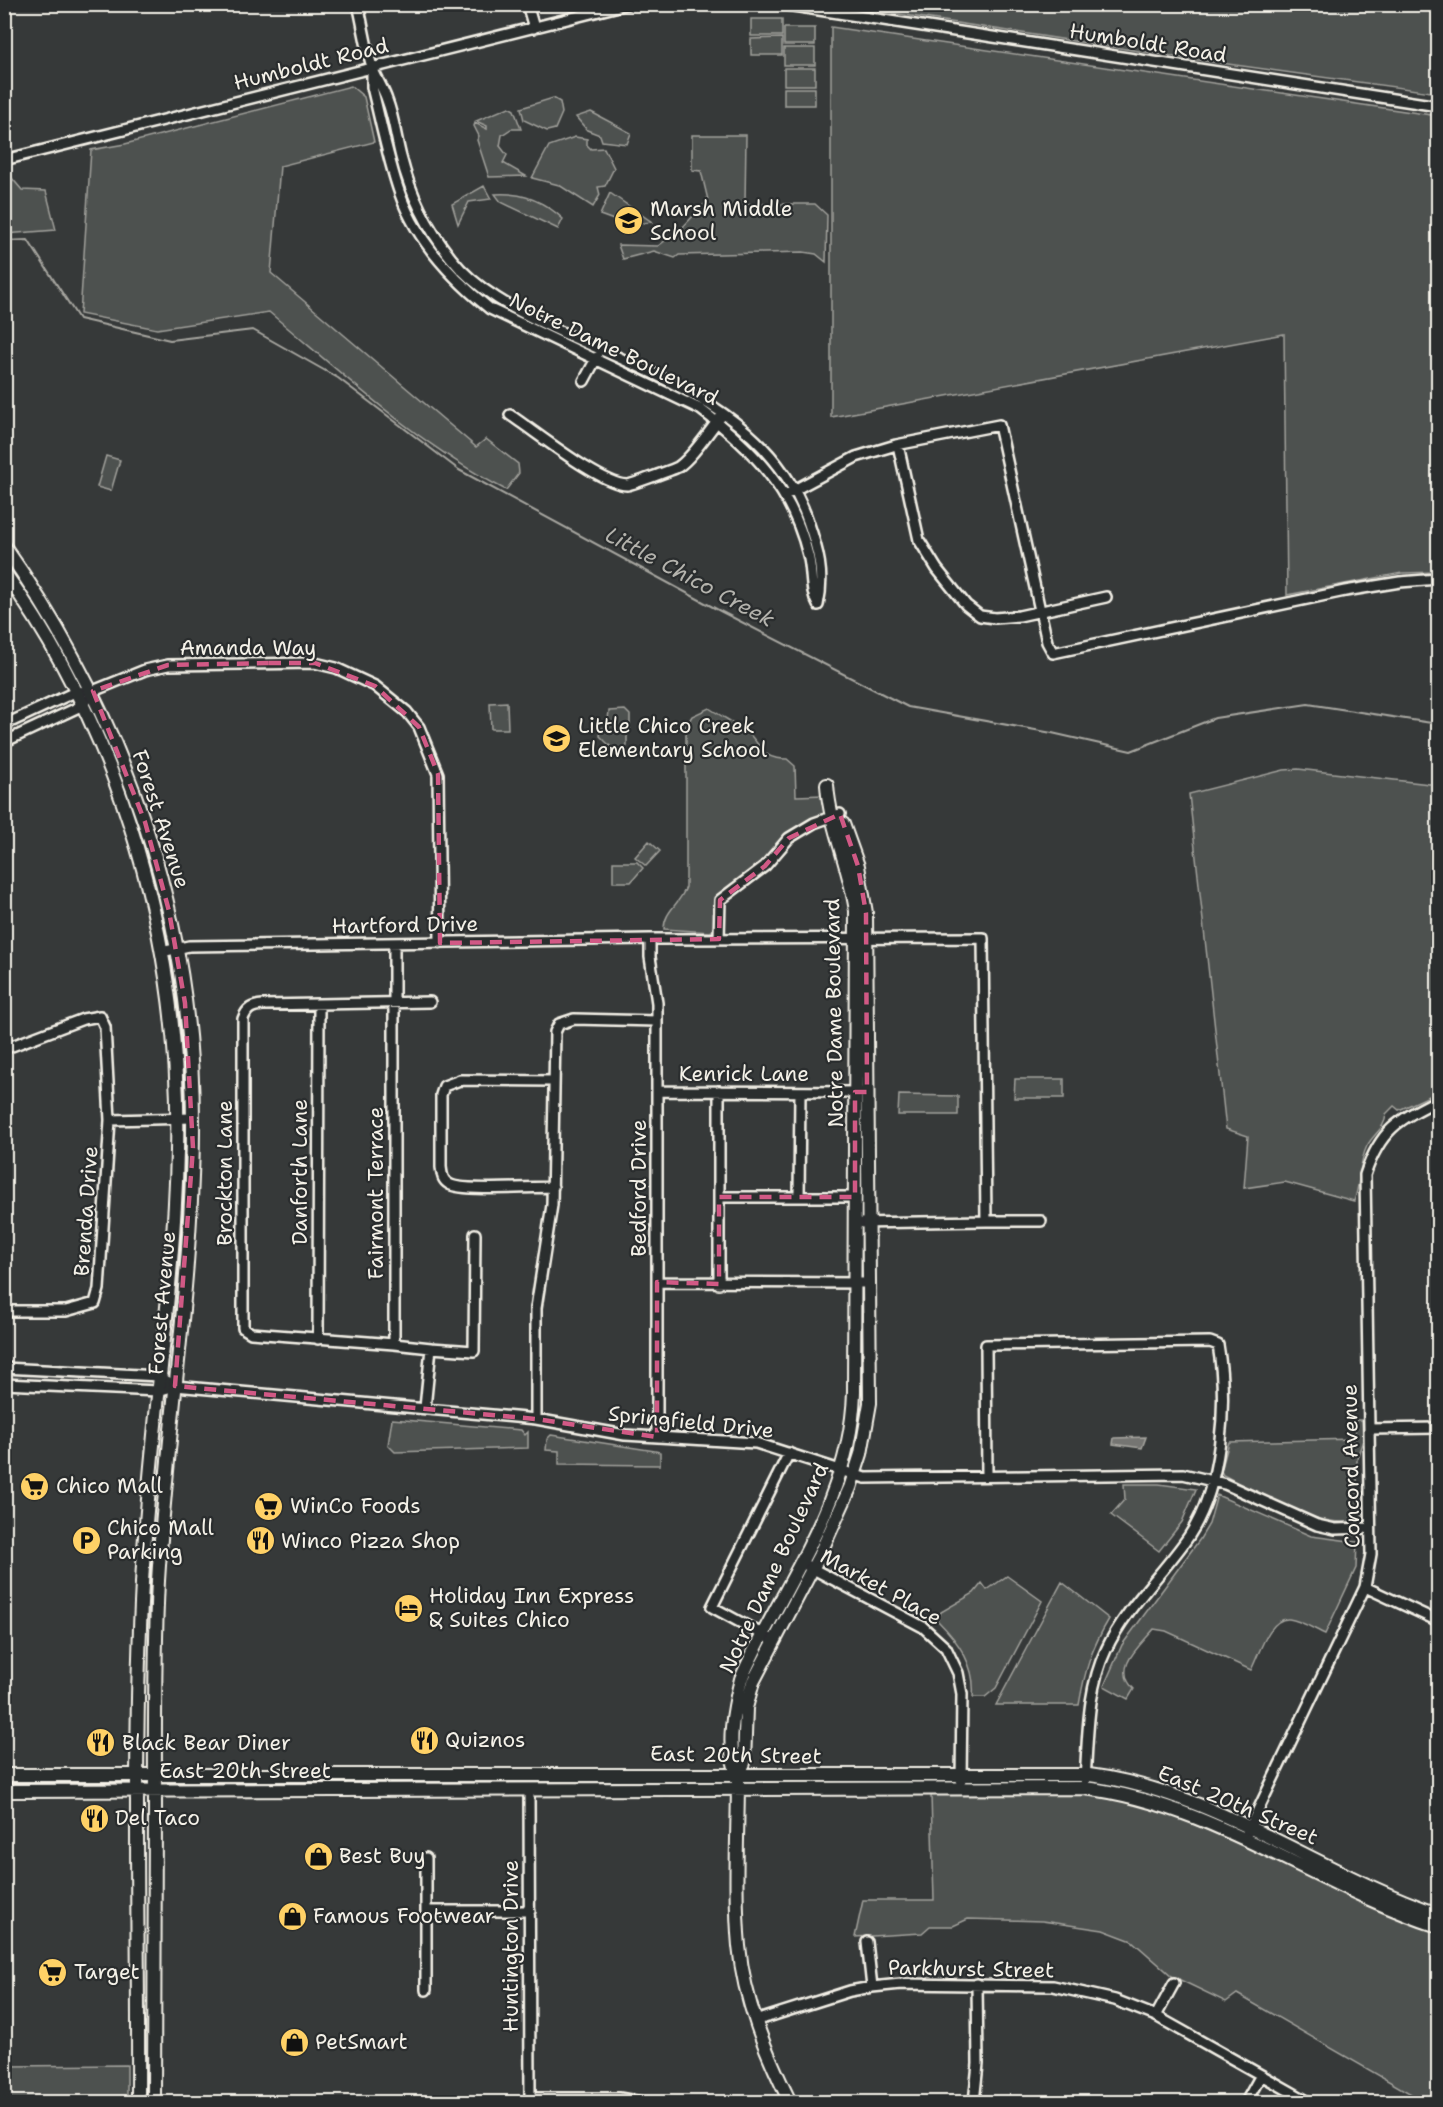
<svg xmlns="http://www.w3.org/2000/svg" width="1443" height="2107" viewBox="0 0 1443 2107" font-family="'Shantell Sans',sans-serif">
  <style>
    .green { fill: #4e514f; stroke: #a1a19c; stroke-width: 1.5 }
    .water { fill: #757572; stroke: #a8a7a1; stroke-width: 1.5 }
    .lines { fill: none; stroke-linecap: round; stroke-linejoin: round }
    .stream { stroke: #a8a7a1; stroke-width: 2 }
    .street-casing { stroke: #f4f1e8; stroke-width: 14 }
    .secondary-casing { stroke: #f4f1e8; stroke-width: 16 }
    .street { stroke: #2a2d2e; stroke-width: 9 }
    .secondary { stroke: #2a2d2e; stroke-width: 12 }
    .marked { fill: none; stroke: #d15985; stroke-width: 4.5; stroke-dasharray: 12 8; stroke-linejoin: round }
    .labels { text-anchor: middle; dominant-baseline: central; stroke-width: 4.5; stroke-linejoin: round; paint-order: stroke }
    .street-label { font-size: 21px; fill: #f4f1e8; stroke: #2a2d2e }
    .poi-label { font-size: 21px; fill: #f4f1e8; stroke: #2a2d2e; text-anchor: start }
    .water-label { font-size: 22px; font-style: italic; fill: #b4b3ad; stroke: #2a2d2e }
  </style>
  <rect width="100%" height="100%" fill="#363939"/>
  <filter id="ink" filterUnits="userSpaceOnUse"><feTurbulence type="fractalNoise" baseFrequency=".0167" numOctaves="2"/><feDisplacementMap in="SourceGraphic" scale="12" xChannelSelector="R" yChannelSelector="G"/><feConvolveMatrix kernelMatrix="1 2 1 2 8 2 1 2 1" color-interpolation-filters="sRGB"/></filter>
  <g filter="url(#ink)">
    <!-- green -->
    <path class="green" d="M840 5H1438V93L1191 59Z
      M751 19H782V36H751Z
      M831 27 1438 116V572L1402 573 1287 595 1284 334 831 417Z
      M784 28H815V45H784Z
      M782 38V55H751V39Z
      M784 48H815V65H784Z
      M784 68H815V85H784Z
      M351 86 364 97 374 142 280 166 271 273 476 447 486 439 518 464 519 473 506 490C417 444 345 376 269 312L157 329 80 314 91 150 125 144Z
      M784 88H815V105H784Z
      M553 98 560 102 562 113 555 129 547 131 524 120 521 108Z
      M509 107 514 110 521 129H511L502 135 500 146 507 155 503 163 526 176 489 177 477 140 479 136 474 126 475 123 487 129V126L476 121Z
      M591 112 631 133 627 144 602 141 600 135 587 130 576 117Z
      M692 135H746L745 204H815L827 215 826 262 816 254 803 252 679 255 675 258 654 251 623 259 618 245 658 246 682 228 708 200 701 171 692 170Z
      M575 137 587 139V145L591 149 604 148 614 168 605 186 598 187 600 195 593 207 559 185 532 178 549 146Z
      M5 170 22 190 46 191 56 230 5 234Z
      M484 186 491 199 469 202 458 224 452 204Z
      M610 193 652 222 627 225 600 215Z
      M495 194C522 192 544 201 563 219L558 229 501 202Z
      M106 456 120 460 111 491 97 487Z
      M507 702 508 729H491L490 703Z
      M709 708C721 716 734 723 746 731 763 745 759 759 787 759L795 766 796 796 824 795 827 812 787 835 768 855 715 898 714 930 710 932 664 929C664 911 680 904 686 887V726L692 716Z
      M625 710 630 715V730L627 731V746L619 755 600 736 601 728H607L609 711Z
      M1298 769 1438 785V1092L1399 1110 1394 1106 1386 1114C1385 1129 1374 1133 1367 1146 1358 1164 1361 1183 1354 1201L1285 1182 1244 1188 1248 1136 1226 1129 1189 794 1284 770Z
      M649 841 660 851 646 866 635 857Z
      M613 862H637L643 868 631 882H613Z
      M1015 1079H1064V1098H1014Z
      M899 1095 958 1096V1115H898Z
      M392 1419 521 1430 525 1435 528 1432V1448L395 1452 388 1445Z
      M1355 1420H1362L1363 1440 1357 1458V1489L1362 1502V1519C1320 1533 1261 1494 1223 1475L1221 1471 1229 1442 1355 1439Z
      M551 1435 655 1451 660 1452V1465L559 1464V1451L546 1450 547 1439Z
      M1124 1484H1159L1196 1489 1182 1522 1159 1551 1111 1515 1125 1499Z
      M1217 1495 1311 1536 1357 1542 1356 1568 1325 1634C1314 1629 1300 1620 1289 1619 1269 1617 1259 1655 1251 1670L1166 1631 1154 1629C1139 1647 1112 1668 1134 1689L1128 1699 1104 1686 1122 1645 1200 1539 1209 1524Z
      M1007 1576 1042 1601 996 1688 985 1697H973C976 1666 959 1642 937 1620L941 1612 974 1593 982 1583 987 1590Z
      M1062 1582 1109 1619C1091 1649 1085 1670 1079 1705H996Z
      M950 1792 1075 1793 1111 1797 1170 1814 1438 1930V2102H1425L1237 1994 1226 2002 1172 1976 1132 1941 1103 1930 1042 1921 968 1919 953 1926H930L922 1933 855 1937 863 1900H934L931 1795Z
      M127 2065V2102H5V2066Z"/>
    <!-- water -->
    <path class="water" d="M1146 1437 1142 1448 1113 1444 1114 1438Z"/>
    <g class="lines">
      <!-- stream -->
      <path class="stream" d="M4 241 28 240 79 319 170 340 253 330 338 378 459 470 722 612 908 707 1052 733 1131 751 1215 718 1308 704 1438 724"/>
      <defs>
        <path id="street" d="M358 4C363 25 366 47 372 67 376 78 383 88 387 100 394 118 396 138 401 157 410 193 428 229 451 258 476 290 515 310 551 327 647 373 770 409 808 521 818 550 825 574 818 605
          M527 4 534 28
          M780 4 1438 106
          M372 72V87C381 123 388 160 400 194 416 240 454 280 490 309L700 409C753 449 792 489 808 555 813 572 809 589 818 605
          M4 160 627 4
          M584 381 597 357
          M510 415C536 432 600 484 627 485 631 485 674 469 678 467 692 458 709 431 720 418
          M898 445 919 540 937 569 966 605 980 616 995 618 1019 616 1106 597
          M785 495 856 457 896 445 999 425 1047 642 1053 653 1345 591 1400 582 1438 579
          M4 725 75 692 93 691 145 670 168 665 315 663 336 668 375 686 407 712 419 727 438 774 440 943
          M4 742 81 706 86 700
          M650 939V957L657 1003V1437
          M719 939 720 900 765 866 789 838 814 823 840 814
          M394 943V1344L431 1348 425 1408
          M161 952 189 946 650 939 983 938 986 1221 855 1223
          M4 1049 83 1019 100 1016 105 1027 110 1120 99 1289 95 1303 66 1311H4
          M657 1091 861 1092
          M719 1091V1284
          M110 1120 193 1118
          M553 1187C534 1187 461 1192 449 1184 442 1180 442 1174 441 1167V1095L444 1086 460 1080 554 1081
          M719 1197H855
          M799 1197 800 1092
          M986 1221H1041
          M657 1282 868 1283
          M318 1339 319 1005
          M394 1344 251 1333 243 1328V1019C247 1008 252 1006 263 1005L430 1002
          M431 1348 474 1351 475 1234
          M4 1368 159 1376 175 1386
          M4 1384 158 1391 175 1386 536 1419 625 1435 756 1443 865 1478 1183 1474 1225 1484 1317 1525 1335 1529 1370 1528
          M536 1419V1308L552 1205 555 1032 559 1024 574 1019 657 1021
          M1369 1429 1438 1428
          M987 1476 986 1345 1210 1342 1218 1345C1228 1403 1222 1486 1189 1536 1163 1574 1125 1608 1106 1650 1087 1689 1088 1737 1085 1780
          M802 1563 923 1627 946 1648 958 1673 962 1694 961 1780
          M1365 1587 1438 1621
          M773 1640 712 1607 789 1453
          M529 1789 530 2102
          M1247 1833 1365 1587 1371 1554 1365 1175C1380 1130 1398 1120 1438 1100
          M426 1911H530
          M867 1942 872 1987
          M426 1990V1858
          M1156 2016 1174 1983
          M755 2021 850 1991 872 1987 901 1984 1053 1986 1115 2000 1156 2016 1309 2102
          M530 2098H619L642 2102
          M974 2102 978 2064 977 1984
          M1246 2102 1261 2075"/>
        <path id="secondary" d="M4 546C126 718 195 921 193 1132 192 1282 167 1431 158 1581 154 1658 155 1736 155 1813 154 1910 154 2006 154 2102
          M4 572C123 737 182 949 177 1151 174 1295 149 1439 142 1583 133 1756 139 1930 138 2102
          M4 1775H1089C1215 1791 1320 1874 1438 1914
          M738 1775 744 1763 746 1708 753 1682 819 1556 850 1488 861 1454 870 1403 866 913 858 866 843 824
          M4 1791 1084 1788C1212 1803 1318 1887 1438 1926
          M790 2102C766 2053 744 2001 739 1946 734 1890 738 1832 738 1775 725 1748 734 1707 741 1679 783 1584 851 1500 854 1392L856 911C850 868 830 827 827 785"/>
      </defs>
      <!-- street casing -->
      <use href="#street" class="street-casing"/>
      <!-- secondary casing -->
      <use href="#secondary" class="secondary-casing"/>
      <!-- street -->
      <use href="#street" class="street"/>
      <!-- secondary -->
      <use href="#secondary" class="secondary"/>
    </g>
  </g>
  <!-- marked area -->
  <path class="marked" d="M269 663H315L375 686 419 727 438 774 440 943 719 939 720 900 765 866 789 838 840 814 858 866 866 913 867 1092H855V1197H719V1284L657 1282V1437L536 1419 175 1386 193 1148 185 1003 169 911 145 822 93 691 168 665Z"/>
  <!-- icons -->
  <defs>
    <symbol id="school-disc" viewBox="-11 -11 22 22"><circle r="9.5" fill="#ffd166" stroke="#2a2d2e"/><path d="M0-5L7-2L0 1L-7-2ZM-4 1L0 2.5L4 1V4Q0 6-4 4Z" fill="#111"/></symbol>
    <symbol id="supermarket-disc" viewBox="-11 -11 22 22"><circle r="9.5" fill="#ffd166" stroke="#2a2d2e"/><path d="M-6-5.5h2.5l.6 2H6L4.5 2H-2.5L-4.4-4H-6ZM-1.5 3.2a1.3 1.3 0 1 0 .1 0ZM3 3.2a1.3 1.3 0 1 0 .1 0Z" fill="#111"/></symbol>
    <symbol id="parking-disc" viewBox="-11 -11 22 22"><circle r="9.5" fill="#ffd166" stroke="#2a2d2e"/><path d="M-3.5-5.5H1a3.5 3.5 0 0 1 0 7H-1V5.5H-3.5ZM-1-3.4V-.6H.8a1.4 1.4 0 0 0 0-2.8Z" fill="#111"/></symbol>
    <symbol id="restaurant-disc" viewBox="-11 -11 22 22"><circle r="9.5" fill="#ffd166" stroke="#2a2d2e"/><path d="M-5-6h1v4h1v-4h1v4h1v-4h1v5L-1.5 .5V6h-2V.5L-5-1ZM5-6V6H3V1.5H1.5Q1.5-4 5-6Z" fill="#111"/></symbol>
    <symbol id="hotel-disc" viewBox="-11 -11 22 22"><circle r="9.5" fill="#ffd166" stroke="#2a2d2e"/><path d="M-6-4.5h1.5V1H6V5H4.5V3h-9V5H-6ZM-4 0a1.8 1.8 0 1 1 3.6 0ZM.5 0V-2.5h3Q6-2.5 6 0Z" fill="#111"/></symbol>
    <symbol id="shop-disc" viewBox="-11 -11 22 22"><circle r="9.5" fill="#ffd166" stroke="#2a2d2e"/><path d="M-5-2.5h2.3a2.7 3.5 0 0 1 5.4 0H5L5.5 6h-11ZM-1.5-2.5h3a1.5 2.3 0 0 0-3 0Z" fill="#111"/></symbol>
  </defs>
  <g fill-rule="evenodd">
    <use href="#school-disc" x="612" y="204" width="33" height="33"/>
    <use href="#school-disc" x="540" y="722" width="33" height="33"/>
    <use href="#supermarket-disc" x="18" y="1470" width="33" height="33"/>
    <use href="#supermarket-disc" x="252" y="1490" width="33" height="33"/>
    <use href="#parking-disc" x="70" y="1524" width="33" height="33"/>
    <use href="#restaurant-disc" x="244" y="1524" width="33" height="33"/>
    <use href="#hotel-disc" x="392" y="1592" width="33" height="33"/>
    <use href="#restaurant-disc" x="408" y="1724" width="33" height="33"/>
    <use href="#restaurant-disc" x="84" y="1726" width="33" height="33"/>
    <use href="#restaurant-disc" x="78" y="1802" width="33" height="33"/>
    <use href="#shop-disc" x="302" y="1840" width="33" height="33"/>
    <use href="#shop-disc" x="276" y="1900" width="33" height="33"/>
    <use href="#supermarket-disc" x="36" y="1956" width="33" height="33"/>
    <use href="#shop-disc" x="278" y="2026" width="33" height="33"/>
  </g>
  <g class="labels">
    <!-- street labels -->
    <g class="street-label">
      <text transform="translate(1148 43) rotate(9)">Humboldt Road</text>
      <text transform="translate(311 64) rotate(-14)">Humboldt Road</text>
      <text transform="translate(614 349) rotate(26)">Notre Dame Boulevard</text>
      <text x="248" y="648">Amanda Way</text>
      <text transform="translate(161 819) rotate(72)">Forest Avenue</text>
      <text transform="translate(405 925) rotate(-1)">Hartford Drive</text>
      <text transform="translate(834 1013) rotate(-91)">Notre Dame Boulevard</text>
      <text x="744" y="1074">Kenrick Lane</text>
      <text transform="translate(300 1172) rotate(-90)">Danforth Lane</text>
      <text transform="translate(225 1173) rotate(-90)">Brockton Lane</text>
      <text transform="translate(639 1188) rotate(-90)">Bedford Drive</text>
      <text transform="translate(376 1193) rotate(-90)">Fairmont Terrace</text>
      <text transform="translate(86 1211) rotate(-86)">Brenda Drive</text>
      <text transform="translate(162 1303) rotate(-85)">Forest Avenue</text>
      <text transform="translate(691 1422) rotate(6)">Springfield Drive</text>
      <text transform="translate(1351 1466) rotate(-91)">Concord Avenue</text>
      <text transform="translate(774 1568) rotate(-65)">Notre Dame Boulevard</text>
      <text transform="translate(881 1587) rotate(29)">Market Place</text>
      <text transform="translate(736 1755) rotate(1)">East 20th Street</text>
      <text x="245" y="1771">East 20th Street</text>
      <text transform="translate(1238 1805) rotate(23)">East 20th Street</text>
      <text transform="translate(511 1946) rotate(-90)">Huntington Drive</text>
      <text transform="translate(971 1969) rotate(1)">Parkhurst Street</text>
    </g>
    <!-- poi labels -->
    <g class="poi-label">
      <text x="650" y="209">Marsh Middle<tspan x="650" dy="24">School</tspan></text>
      <text x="578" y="726">Little Chico Creek<tspan x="578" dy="24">Elementary School</tspan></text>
      <text x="56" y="1486">Chico Mall</text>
      <text x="290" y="1506">WinCo Foods</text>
      <text x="107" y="1528">Chico Mall<tspan x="107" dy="24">Parking</tspan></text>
      <text x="281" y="1541">Winco Pizza Shop</text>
      <text x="429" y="1596">Holiday Inn Express<tspan x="429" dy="24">&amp; Suites Chico</tspan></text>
      <text x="445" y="1740">Quiznos</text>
      <text x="122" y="1743">Black Bear Diner</text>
      <text x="115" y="1818">Del Taco</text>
      <text x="339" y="1856">Best Buy</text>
      <text x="313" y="1916">Famous Footwear</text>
      <text x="74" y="1972">Target</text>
      <text x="315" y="2042">PetSmart</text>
    </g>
    <!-- water labels -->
    <g class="water-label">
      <text transform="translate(690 577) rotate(28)">Little Chico Creek</text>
    </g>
  </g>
  <!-- margin -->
  <rect width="1443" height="2107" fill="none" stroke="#2a2d2e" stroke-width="24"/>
  <rect x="12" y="12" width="1419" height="2083" fill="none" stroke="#f4f1e8" stroke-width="2" filter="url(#ink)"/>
</svg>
